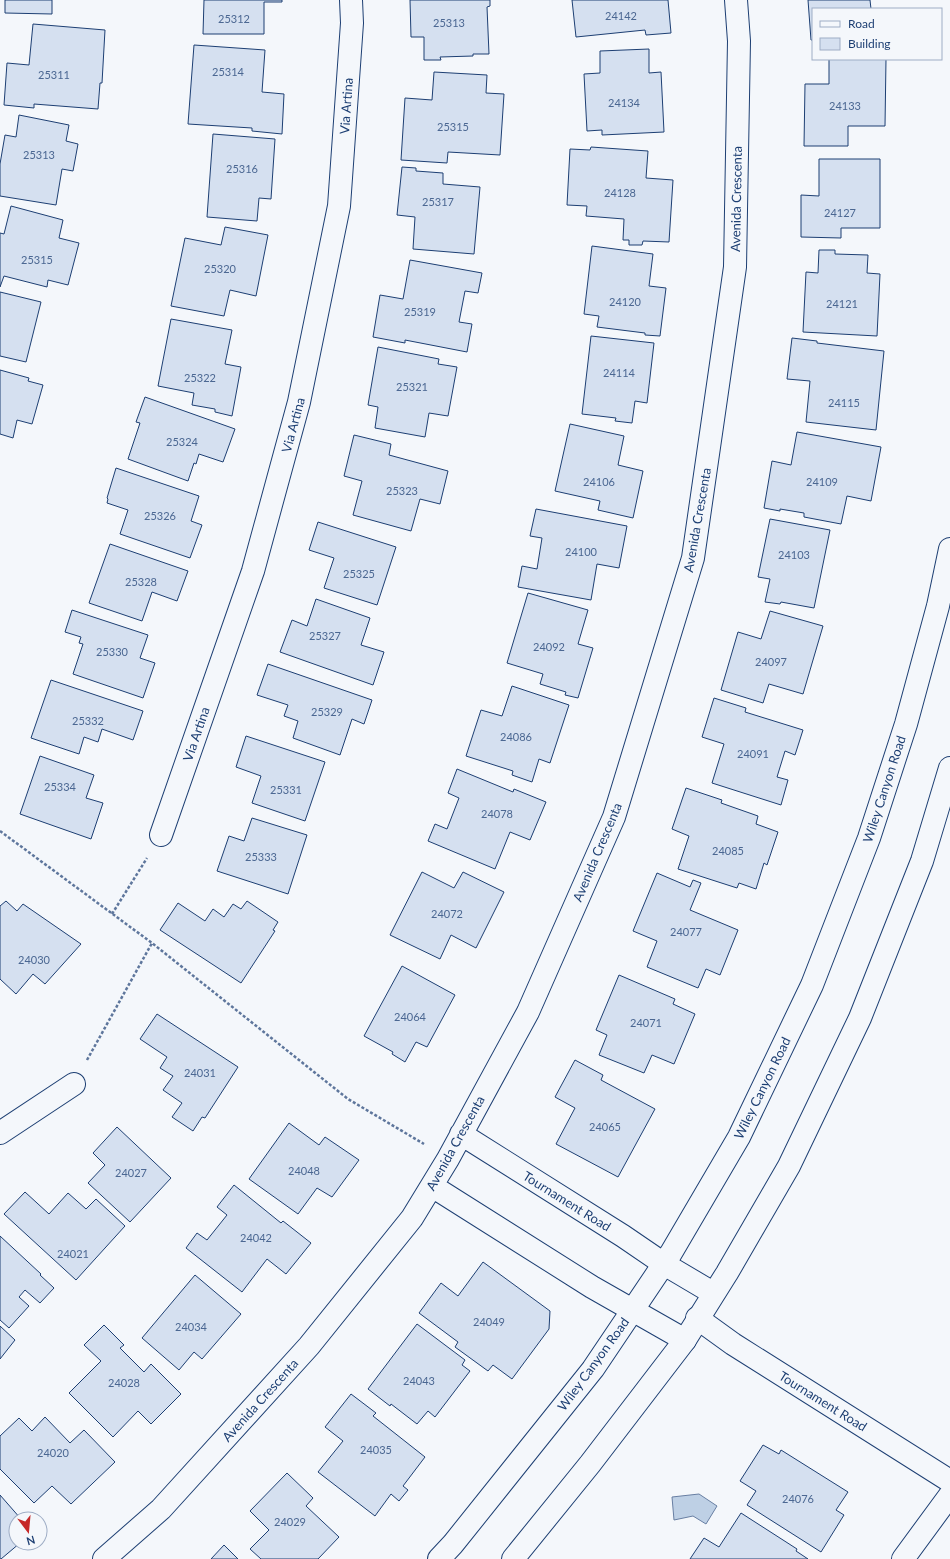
<svg xmlns="http://www.w3.org/2000/svg" width="950" height="1559" viewBox="0 0 950 1559" font-family="Lato,sans-serif">
  <style>
    .water { fill: #bed0e5; stroke: #687fa3 }
    .building { fill: #d5e0f0; stroke: #1d3f73 }
    .lines { fill: none; stroke-linecap: round; stroke-linejoin: round }
    .minor-casing { stroke: #1d3f73; stroke-width: 24 }
    .tertiary-casing { stroke: #1d3f73; stroke-width: 24 }
    .secondary-casing { stroke: #1d3f73; stroke-width: 24 }
    .path { stroke: #5e769c; stroke-width: 2.5; stroke-dasharray: 3 2; stroke-linecap: butt }
    .minor { stroke: #f4f7fb; stroke-width: 22 }
    .tertiary { stroke: #f4f7fb; stroke-width: 22 }
    .secondary { stroke: #f4f7fb; stroke-width: 22 }
    .labels { text-anchor: middle; dominant-baseline: central; stroke-width: 3; stroke-linejoin: round; paint-order: stroke }
    .number-label { font-size: 11px; fill: #4b6792 }
    .street-label { font-size: 13px; fill: #1d3f73; stroke: #f4f7fb }
  </style>
  <rect width="100%" height="100%" fill="#f4f7fb"/>
  <!-- water -->
  <path class="water" d="M699 1494 717 1506 706 1524 693 1516 674 1520 672 1497Z"/>
  <!-- building -->
  <path class="building" d="M5 0H52V14L5 13Z
    M204 0H282V2H264V34H203Z
    M410 0H490V6L487 7 489 54H473V56L440 57 441 60H424V37H411Z
    M572 0H668L671 33 646 35 645 30 576 37Z
    M808 0H870L871 9H813V40H811Z
    M33 24 105 30 102 83H100L98 109 34 104V108L4 105 7 63 29 65Z
    M194 45 265 50 262 92 284 94 282 134 252 131V128L188 124Z
    M649 49V73L661 72 664 132 602 135V130L587 131 584 74 600 73V51Z
    M829 59H886L885 126H848V146H804L805 84H829Z
    M434 72 487 75 486 93 504 94 500 155 448 152 447 163 401 160 405 98 432 100Z
    M19 115 69 125 66 141 78 144 73 171 62 169 56 205 0 196V164L5 135 16 137Z
    M213 134 275 139 271 199 259 198 257 221 207 217Z
    M591 147 648 151 646 178 673 180 669 242 643 241 642 245H629V240H623L624 219 586 216 587 206 567 205 570 149 590 150Z
    M819 159H880V228H841V238L801 237V195L819 196Z
    M402 167 416 168V171L443 173V184L480 187 474 254 413 249 415 217 397 215Z
    M11 206 63 220 59 238 79 243 68 285 48 280 47 287 4 276 0 287V233L4 234Z
    M225 227 268 235 256 296 230 290 224 316 171 306 185 238 221 245Z
    M592 246 653 254 649 286 666 288 660 336 645 335V333L597 327 599 316 584 314Z
    M819 250H835V254L868 255 867 273 880 274 877 336 803 332 806 272 818 273Z
    M410 260 482 273 478 293 465 291 459 322 472 324 467 352 405 340V343L373 337 380 295 403 299Z
    M0 292 41 302 26 362 0 356Z
    M171 319 232 330 225 364 241 367 232 416 215 412V409L192 405 194 393 158 386Z
    M591 336 654 343 647 403 635 401 632 423 615 421 616 418 582 414Z
    M792 338 817 341V343L884 351 876 430 806 422 810 381 787 379Z
    M378 347 439 359 438 364 457 367 448 416 429 413 425 437 375 428 378 407 368 405Z
    M0 370 29 378 28 381 43 385 32 424 17 420 13 438 0 434Z
    M145 397 235 429 223 462 199 454 196 464 194 463 188 481 128 459 140 423 136 422Z
    M570 424 624 436 618 465 643 471 633 518 598 510 600 501 555 491Z
    M797 432 881 447 871 501 847 496 841 524 804 517V513L780 509V511L764 508 772 461 791 465Z
    M354 435 391 444 389 455 448 471 440 504 420 499 411 531 353 515 362 481 344 476Z
    M116 468 199 496 191 521 202 525 190 558 120 534 128 510 107 503 108 499 107 498Z
    M536 509 627 526 619 568 597 564 591 600 518 587 522 566 537 569 542 538 530 536Z
    M770 519 830 530 814 608 781 602 780 604 765 602 770 579 758 577Z
    M318 522 396 547 377 605 324 588 334 558 309 550Z
    M110 544 188 571 177 601 152 592 142 621 89 603Z
    M528 593 588 610 578 644 593 648 578 698 565 695 566 692 540 684 543 674 507 663Z
    M316 599 370 618 361 645 384 652 373 685 280 652 292 620 307 626Z
    M72 610 148 635 140 658 155 663 143 698 73 674 83 644 79 643 81 637 65 632Z
    M770 611 823 626 803 694 769 684 763 703 721 690 738 632 761 639Z
    M268 664 372 700 364 724 352 719 340 755 293 738 298 721 284 716 288 705 257 695Z
    M51 680 143 711 133 740 102 729 98 742 84 737 79 754 31 738Z
    M512 686 569 705 550 763 539 759 532 782 512 775 513 771 466 756 481 710 502 716Z
    M714 698 746 708 745 712 803 730 795 755 785 751 777 777 788 780 781 805 712 783 724 744 702 737Z
    M246 736 325 762 305 821 252 803 261 776 236 767Z
    M40 756 94 775 86 798 103 803 91 839 20 814Z
    M457 769 513 792 514 789 546 802 530 840 510 832 495 869 428 841 435 824 447 829 459 798 448 793Z
    M686 788 722 800 721 803 758 816 756 824 778 832 767 865 764 863 756 889 739 883 737 888 678 869 689 836 672 829Z
    M252 818 307 835 288 894 217 871 229 836 244 841Z
    M422 872 454 888 463 872 504 892 476 948 451 935 440 959 390 935Z
    M657 873 690 887 693 880 701 883 690 910 738 930 720 975 706 969 698 988 647 967 657 941 633 931Z
    M6 901 17 911 23 904 81 944 45 984 33 974 16 994 0 979V906Z
    M247 901 278 922 273 930 275 931 241 983 160 930 178 903 205 921 213 909 224 917 233 904 241 909Z
    M402 966 455 995 427 1047 416 1042 405 1062 392 1054 393 1052 364 1036Z
    M619 975 675 999 673 1004 695 1014 674 1064 652 1055 644 1073 599 1055 607 1035 596 1030Z
    M157 1014 238 1067 205 1118 202 1117 193 1131 172 1117 182 1103 163 1090 173 1076 160 1068 167 1057 140 1039Z
    M575 1060 603 1075 601 1080 655 1109 618 1177 556 1144 575 1108 555 1097Z
    M289 1123 319 1145 325 1137 359 1160 332 1197 317 1188 298 1214 249 1179Z
    M117 1127 171 1178 130 1222 88 1183 105 1165 93 1153Z
    M234 1185 281 1223 283 1221 311 1243 286 1274 267 1259 242 1292 186 1248 197 1233 207 1240 227 1215 217 1207Z
    M25 1192 49 1214 68 1193 86 1209 96 1199 125 1226 76 1280 4 1214Z
    M0 1236 41 1274 40 1275 54 1288 40 1303 25 1290 19 1297 29 1306 9 1328 0 1320Z
    M483 1262 550 1311 549 1329 512 1379 493 1365 488 1371 455 1347 458 1342 419 1313 441 1283 458 1296Z
    M195 1275 241 1314 202 1359 194 1352 179 1370 142 1338Z
    M417 1324 465 1360 462 1365 470 1371 435 1417 428 1411 417 1424 391 1404 390 1406 368 1389Z
    M104 1325 124 1345 120 1348 144 1372 151 1364 181 1394 151 1424 138 1411 113 1437 69 1393 101 1361 84 1345Z
    M0 1326 15 1340 0 1359Z
    M351 1394 376 1413 373 1416 425 1457 403 1486 408 1490 399 1501 391 1494 375 1516 318 1472 343 1441 325 1427Z
    M45 1417 70 1443 84 1430 115 1462 71 1504 52 1486 34 1503 0 1469V1436L19 1418 32 1431Z
    M763 1445 779 1454 781 1450 848 1492 836 1510 844 1515 821 1552 747 1505 756 1491 740 1481Z
    M287 1473 313 1498 306 1506 339 1537 318 1559H261L250 1549 269 1530 250 1511Z
    M0 1495 21 1519H16V1543H20L1 1559H0Z
    M741 1513 797 1549 796 1551 808 1559H690L704 1538 719 1547Z
    M224 1545 238 1559H211Z"/>
  <g class="lines">
    <defs>
      <path id="minor" d="M161 835 253 571 299 402 339 206 352 23 351 0
        M0 1133 74 1084
        M461 1134 623 1236 664 1264 713 1293
        M432 1186 592 1287 685 1340
        M104 1559 161 1509 309 1346 412 1218 448 1159 528 1012 614 817 693 558 735 267 739 41 736 0
        M903 1559 950 1495"/>
      <path id="tertiary" d="M697 1318 733 1344 950 1481"/>
      <path id="secondary" d="M439 1559 453 1544 593 1369 671 1253 739 1137 812 985 869 838 906 724 938 606 950 549
        M513 1559 590 1464 685 1340 727 1273 789 1166 860 1018 922 861 950 768"/>
    </defs>
    <!-- minor casing -->
    <use href="#minor" class="minor-casing"/>
    <!-- tertiary casing -->
    <use href="#tertiary" class="tertiary-casing"/>
    <!-- secondary casing -->
    <use href="#secondary" class="secondary-casing"/>
    <!-- path -->
    <path class="path" d="M0 831 152 943 348 1099 424 1144
      M112 914 147 858
      M87 1060 152 943"/>
    <!-- minor -->
    <use href="#minor" class="minor"/>
    <!-- tertiary -->
    <use href="#tertiary" class="tertiary"/>
    <!-- secondary -->
    <use href="#secondary" class="secondary"/>
  </g>
  <g class="labels">
    <!-- number labels -->
    <g class="number-label">
      <text x="621" y="15">24142</text>
      <text x="234" y="18">25312</text>
      <text x="449" y="22">25313</text>
      <text x="228" y="71">25314</text>
      <text x="54" y="74">25311</text>
      <text x="624" y="102">24134</text>
      <text x="845" y="105">24133</text>
      <text x="453" y="126">25315</text>
      <text x="39" y="154">25313</text>
      <text x="242" y="168">25316</text>
      <text x="620" y="192">24128</text>
      <text x="438" y="201">25317</text>
      <text x="840" y="212">24127</text>
      <text x="37" y="259">25315</text>
      <text x="220" y="268">25320</text>
      <text x="625" y="301">24120</text>
      <text x="842" y="303">24121</text>
      <text x="420" y="311">25319</text>
      <text x="619" y="372">24114</text>
      <text x="200" y="377">25322</text>
      <text x="412" y="386">25321</text>
      <text x="844" y="402">24115</text>
      <text x="182" y="441">25324</text>
      <text x="599" y="481">24106</text>
      <text x="822" y="481">24109</text>
      <text x="402" y="490">25323</text>
      <text x="160" y="515">25326</text>
      <text x="581" y="551">24100</text>
      <text x="794" y="554">24103</text>
      <text x="359" y="573">25325</text>
      <text x="141" y="581">25328</text>
      <text x="325" y="635">25327</text>
      <text x="549" y="646">24092</text>
      <text x="112" y="651">25330</text>
      <text x="771" y="661">24097</text>
      <text x="327" y="711">25329</text>
      <text x="88" y="720">25332</text>
      <text x="516" y="736">24086</text>
      <text x="753" y="753">24091</text>
      <text x="60" y="786">25334</text>
      <text x="286" y="789">25331</text>
      <text x="497" y="813">24078</text>
      <text x="728" y="850">24085</text>
      <text x="261" y="856">25333</text>
      <text x="447" y="913">24072</text>
      <text x="686" y="931">24077</text>
      <text x="34" y="959">24030</text>
      <text x="410" y="1016">24064</text>
      <text x="646" y="1022">24071</text>
      <text x="200" y="1072">24031</text>
      <text x="605" y="1126">24065</text>
      <text x="304" y="1170">24048</text>
      <text x="131" y="1172">24027</text>
      <text x="256" y="1237">24042</text>
      <text x="73" y="1253">24021</text>
      <text x="489" y="1321">24049</text>
      <text x="191" y="1326">24034</text>
      <text x="419" y="1380">24043</text>
      <text x="124" y="1382">24028</text>
      <text x="376" y="1449">24035</text>
      <text x="53" y="1452">24020</text>
      <text x="798" y="1498">24076</text>
      <text x="290" y="1521">24029</text>
    </g>
    <!-- street labels -->
    <g class="street-label">
      <text transform="translate(346 106) rotate(-86)">Via Artina</text>
      <text transform="translate(736 199) rotate(-89)">Avenida Crescenta</text>
      <text transform="translate(293 425) rotate(-75)">Via Artina</text>
      <text transform="translate(697 520) rotate(-80)">Avenida Crescenta</text>
      <text transform="translate(196 734) rotate(-71)">Via Artina</text>
      <text transform="translate(884 789) rotate(-72)">Wiley Canyon Road</text>
      <text transform="translate(597 852) rotate(-67)">Avenida Crescenta</text>
      <text transform="translate(762 1088) rotate(-64)">Wiley Canyon Road</text>
      <text transform="translate(455 1143) rotate(-61)">Avenida Crescenta</text>
      <text transform="translate(567 1201) rotate(32)">Tournament Road</text>
      <text transform="translate(593 1364) rotate(-54)">Wiley Canyon Road</text>
      <text transform="translate(260 1400) rotate(-48)">Avenida Crescenta</text>
      <text transform="translate(823 1401) rotate(32)">Tournament Road</text>
    </g>
  </g>
  <!-- legend -->
  <rect x="812" y="8" width="130" height="52" fill="#f4f7fb" stroke="#9eadc5"/>
  <rect x="820" y="21" width="20" height="6" fill="#f4f7fb" stroke="#9eadc5"/>
  <text x="848" y="28" font-size="12" fill="#1d3f73">Road</text>
  <rect x="820" y="38" width="20" height="12" fill="#d5e0f0" stroke="#9eadc5"/>
  <text x="848" y="48" font-size="12" fill="#1d3f73">Building</text>
  <!-- north arrow -->
  <g transform="translate(28 1531) rotate(164)"><circle r="19" fill="#f4f7fb" stroke="#9eadc5"/>
  <path d="M0-3L7 15L0 10L-7 15Z" fill="#c62828"/>
  <text y="-6" font-size="11" font-weight="bold" text-anchor="middle" fill="#1d3f73">N</text>
  </g>
</svg>
